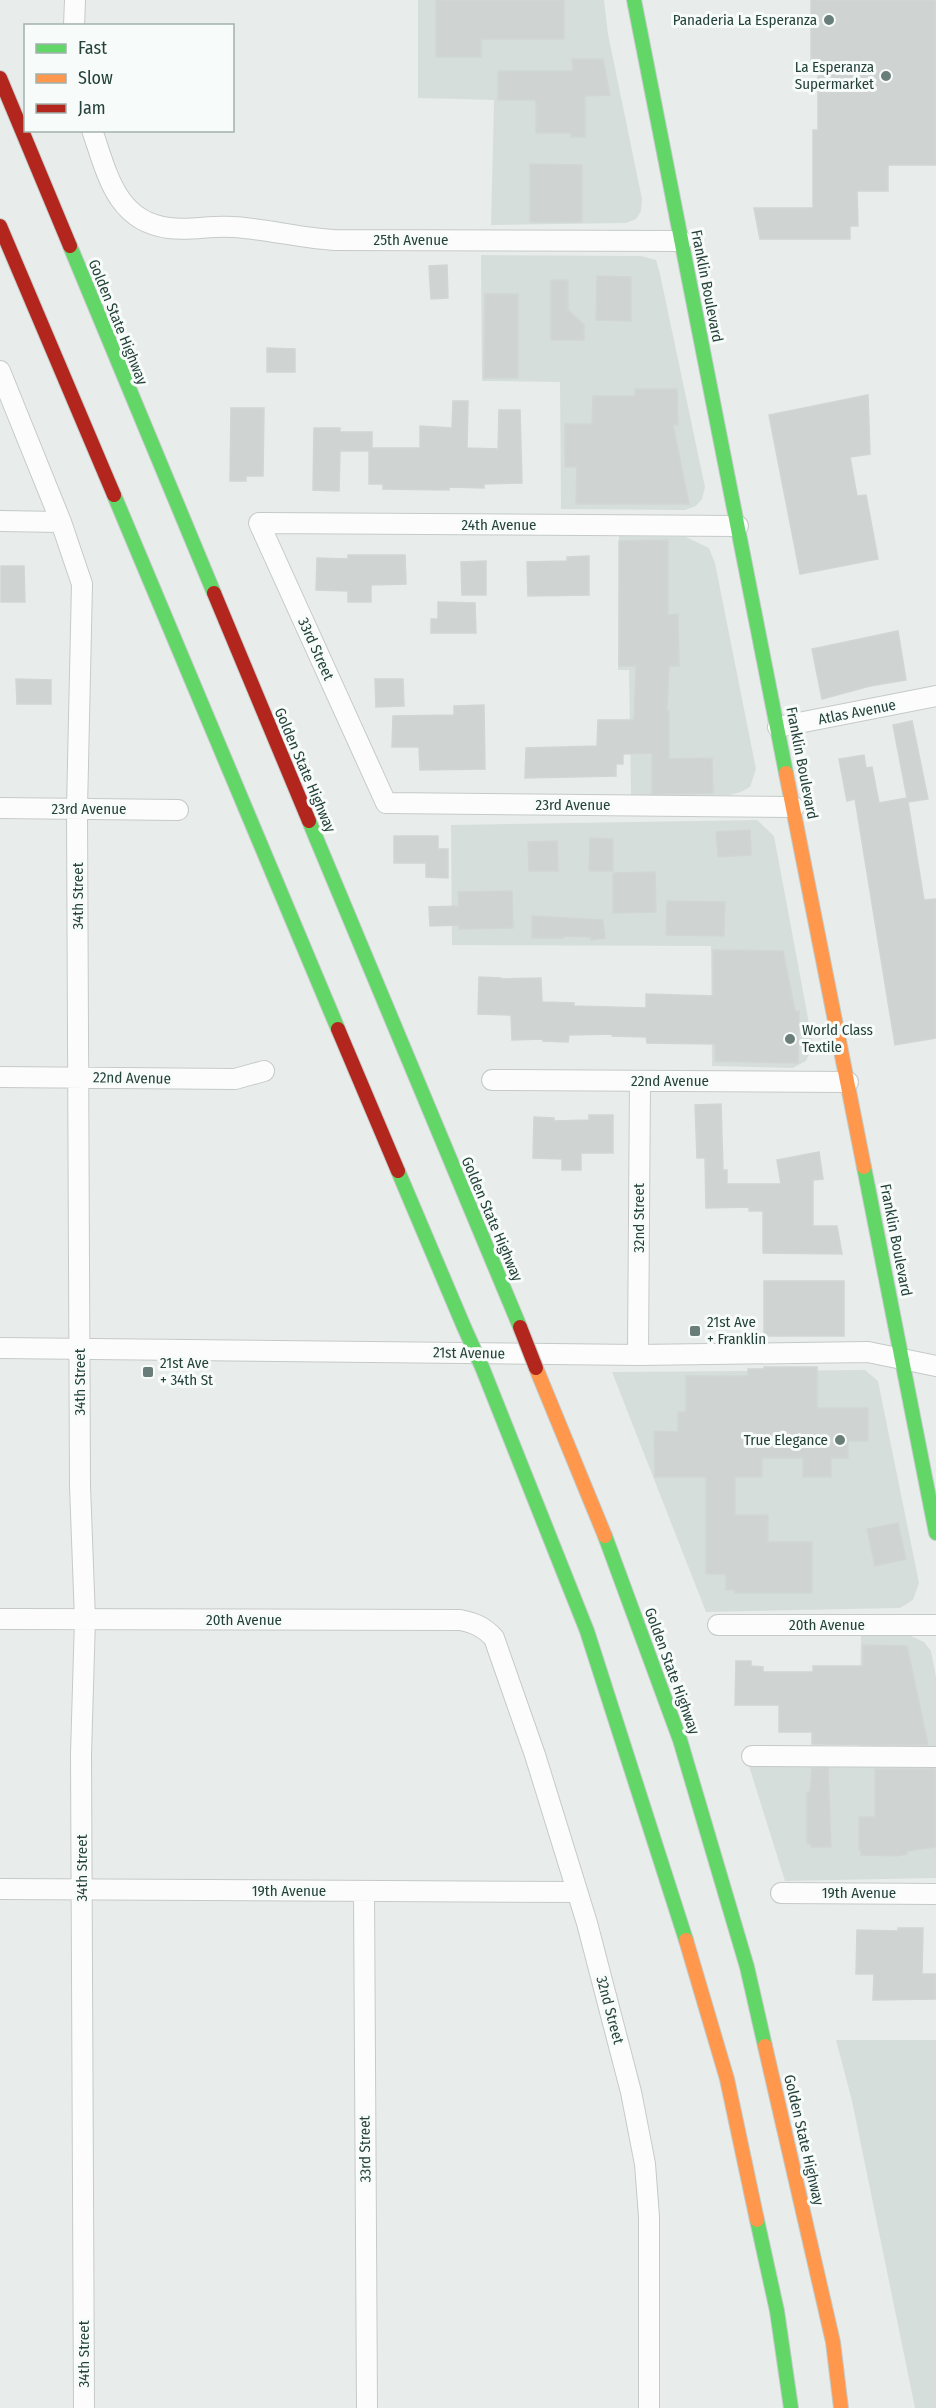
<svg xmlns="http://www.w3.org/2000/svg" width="936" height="2408" viewBox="0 0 936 2408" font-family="'Fira Sans Condensed',sans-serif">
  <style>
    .built { fill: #d6dedb }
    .building { fill: #cfd4d2; stroke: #d1d6d4; stroke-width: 1.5 }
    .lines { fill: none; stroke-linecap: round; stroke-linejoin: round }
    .street-casing { stroke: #c5cac8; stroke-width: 22 }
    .fast-casing { stroke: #c3cbc8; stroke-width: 16 }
    .slow-casing { stroke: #c3cbc8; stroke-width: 16 }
    .jam-casing { stroke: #c3cbc8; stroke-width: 16 }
    .street { stroke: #fcfcfc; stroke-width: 20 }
    .fast { stroke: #63d668; stroke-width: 14 }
    .slow { stroke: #ff974d; stroke-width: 14 }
    .jam { stroke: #b3261e; stroke-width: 14 }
    .fast-bridge-casing { stroke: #c3ccc9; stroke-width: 16; stroke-linecap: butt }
    .jam-bridge-casing { stroke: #c3ccc9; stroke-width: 16; stroke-linecap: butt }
    .fast-bridge { stroke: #63d668; stroke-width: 14 }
    .jam-bridge { stroke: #b3261e; stroke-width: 14 }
    .poi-dot { fill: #697e78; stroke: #f7fbf9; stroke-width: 2 }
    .labels { text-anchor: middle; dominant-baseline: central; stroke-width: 6; stroke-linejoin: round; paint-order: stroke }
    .poi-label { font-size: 15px; fill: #24423a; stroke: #f7fbf9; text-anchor: end }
    .street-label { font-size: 15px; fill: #24423a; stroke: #f7fbf9 }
  </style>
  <rect width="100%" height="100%" fill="#e8edeb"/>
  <!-- built -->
  <path class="built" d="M418 0H604L608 34 642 199 641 211 636 219 626 223 491 225 494 100 418 98Z
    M481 255 641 256 656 260 660 274 705 487 702 499 696 506 685 510 561 509 560 382 482 381Z
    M619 536 686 537 709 548 715 563 756 769 750 787 741 792 730 795 631 796 629 670H618Z
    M757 820 774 836 813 1045 806 1061 793 1068 712 1066 711 946 452 945 451 825Z
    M865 1370 878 1381 919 1583 913 1600 900 1608 706 1612 612 1372Z
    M861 1636H911L924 1642 931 1651 936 1677V1751L859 1749Z
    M749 1766 936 1768V1878L785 1881Z
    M836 2040H936V2408H915L852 2101Z"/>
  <!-- building -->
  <path class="building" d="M436 0H564V39H481V57H436Z
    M811 0H936V165H888V191H857L858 226H850V239H760L754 208H813V130H818V62H811Z
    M572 59H603L610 95 585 96V137H571V133H536V100H498V71H573Z
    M530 164 582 165V222H530Z
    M447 265 448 298 431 299 429 266Z
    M597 276 631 277V321L596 320Z
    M551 280H568V310L584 325V340H551Z
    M485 294H518V378H484Z
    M267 348 295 349V372H267Z
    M635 389H677L678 425H673L689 504H576L577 467H565V424H592L593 396H635Z
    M868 395 870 454 850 457 857 496 866 495 878 559 800 574 769 415Z
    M453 401H468L467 448 498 449 499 410H520L522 483 484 484V488L449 487V490L383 489V484H369V451H340L339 491 313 490 314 428H340V432H372V448H420V426L452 428Z
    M231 408H264L263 476H246V481H230Z
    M668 540V615L678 614 679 666H669L667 711H669V759L712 758 713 793 652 794V753L623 754V764H616V776L525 778 526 748 597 746 598 720H634L636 666H619V541Z
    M348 555H405L406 584 371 585V602H348V591L316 590 317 558 348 559Z
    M589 556V595L528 596 527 562 567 561V557Z
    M486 561V595H462L461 562Z
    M1 566H24L25 602H1Z
    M438 602 475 603 476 633H431V619H438Z
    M898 631 906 680 870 686 822 699 812 649Z
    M16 679 51 680V704H17Z
    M375 679H403L404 706 376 707Z
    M484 705 485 769 420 770 419 747H392L393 716 454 715V706Z
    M912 721 928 799 908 802 924 900 936 899V1038L895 1045 855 799 847 801 839 759 864 755 866 768 872 767 879 803 907 798 893 725Z
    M750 830 751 855 718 857 716 832Z
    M394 836H438V849H448V878L426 877V863H394Z
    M590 838 613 839V871H589Z
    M557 841 558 871H529L528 842Z
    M655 872 656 912 613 913V873Z
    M512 891 513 928 459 929V925L430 926 429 907 459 906 458 892Z
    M667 901 725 902 724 936 666 935Z
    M532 916 603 920 605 938 591 940V937L564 936V938H532Z
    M713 950 783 951 795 1011H799L798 1063 715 1061V1044L647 1043 646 1037 612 1036V1034L569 1035 568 1042 543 1041V1039L512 1040 511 1015 478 1014 479 977 501 978V979L541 978 542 1002 574 1003V1006L646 1008V994L713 996Z
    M721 1104 723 1170H727V1184H781L777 1160 819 1152 823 1179 813 1180V1226H837L842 1254 763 1253V1211H749V1207L706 1208 705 1158H697L695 1105Z
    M589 1115H613V1153H581V1170H562V1159L533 1158 534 1117 554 1118V1121L589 1120Z
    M764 1281H844V1336H764Z
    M764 1367H817V1408H868V1441H848V1458H831V1477H803V1458H762V1477H735V1515H768V1542H812V1593H735V1590H726V1574H706V1477H655L654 1431 678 1432V1412H686V1376H748V1369H764Z
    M898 1523 906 1559 875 1566 867 1529Z
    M863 1645 907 1646 928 1745 812 1744V1732H779V1705H735L736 1661H751V1666L763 1667V1672H813V1666H863Z
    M812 1768H828L831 1847H811V1844H807V1792H810Z
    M875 1769H936V1847L907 1851V1854L896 1856 861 1855V1850H859V1817H875Z
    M898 1928H923L922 1974H936V1999L873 2000 874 1974H856L857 1930 898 1931Z"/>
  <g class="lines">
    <defs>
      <path id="street" d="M74 26 75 0
        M92 130C107 173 116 222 169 228 190 231 212 225 233 227 267 229 300 238 334 240L682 241
        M0 371 61 522 82 584 77 809 80 1486 85 1619 81 1754 84 2408
        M0 521 61 522
        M738 526 259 523 386 803 794 807
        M778 727 936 696
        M0 808 178 810
        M0 1077 235 1079 264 1071
        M492 1080 848 1082
        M0 1348 638 1355 868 1352 936 1366
        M638 1355 640 1081
        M0 1619 460 1620C475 1623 484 1627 494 1638L535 1755 587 1923 631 2092 645 2164 649 2217V2408
        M718 1625H936
        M752 1756 936 1757
        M0 1889 577 1892
        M364 1891 367 2408
        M781 1893 936 1894"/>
      <path id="fast" d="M634 0 786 773
        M70 246 214 593
        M114 495 338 1029
        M309 821 520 1327
        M864 1167 936 1533
        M398 1171 464 1327
        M482 1367 587 1631 686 1940
        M605 1536 680 1740 747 1967 765 2046
        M757 2220 777 2311 791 2408"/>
      <path id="slow" d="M786 773 864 1167
        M536 1368 605 1536
        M686 1940 727 2079 757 2220
        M765 2046 833 2342 841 2408"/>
      <path id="jam" d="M0 78 70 246
        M0 226 114 495
        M214 593 309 821
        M338 1029 398 1171"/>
    </defs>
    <!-- street casing -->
    <use href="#street" class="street-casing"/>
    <!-- fast casing -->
    <use href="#fast" class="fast-casing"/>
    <!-- slow casing -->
    <use href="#slow" class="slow-casing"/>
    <!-- jam casing -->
    <use href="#jam" class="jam-casing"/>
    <!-- street -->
    <use href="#street" class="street"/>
    <!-- fast -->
    <use href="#fast" class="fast"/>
    <!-- slow -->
    <use href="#slow" class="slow"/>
    <!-- jam -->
    <use href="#jam" class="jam"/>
    <defs>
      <path id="fast-bridge" d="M464 1327 482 1367"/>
      <path id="jam-bridge" d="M520 1327 536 1368"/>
    </defs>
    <!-- fast-bridge casing -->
    <use href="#fast-bridge" class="fast-bridge-casing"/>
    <!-- jam-bridge casing -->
    <use href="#jam-bridge" class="jam-bridge-casing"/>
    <!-- fast-bridge -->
    <use href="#fast-bridge" class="fast-bridge"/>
    <!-- jam-bridge -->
    <use href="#jam-bridge" class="jam-bridge"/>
  </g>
  <!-- markers -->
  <g class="poi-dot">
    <circle cx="829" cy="20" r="6"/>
    <circle cx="886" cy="76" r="6"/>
    <circle cx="790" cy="1039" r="6"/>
    <rect x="689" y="1325" width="12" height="12" rx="3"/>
    <rect x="142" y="1366" width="12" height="12" rx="3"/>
    <circle cx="840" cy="1440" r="6"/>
  </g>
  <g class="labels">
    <!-- poi labels -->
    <g class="poi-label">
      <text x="817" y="20">Panaderia La Esperanza</text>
      <text x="874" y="67">La Esperanza<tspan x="874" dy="17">Supermarket</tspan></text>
      <text x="802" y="1030" text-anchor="start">World Class<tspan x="802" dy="17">Textile</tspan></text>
      <text x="707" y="1322" text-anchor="start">21st Ave<tspan x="707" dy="17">+ Franklin</tspan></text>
      <text x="160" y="1363" text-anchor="start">21st Ave<tspan x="160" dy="17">+ 34th St</tspan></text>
      <text x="828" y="1440">True Elegance</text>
    </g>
    <!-- street labels -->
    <g class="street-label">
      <text x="411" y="240">25th Avenue</text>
      <text transform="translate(707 286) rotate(79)">Franklin Boulevard</text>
      <text transform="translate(118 322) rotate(68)">Golden State Highway</text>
      <text x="499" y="525">24th Avenue</text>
      <text transform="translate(316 649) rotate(66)">33rd Street</text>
      <text transform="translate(857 712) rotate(-11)">Atlas Avenue</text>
      <text transform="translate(802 763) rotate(79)">Franklin Boulevard</text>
      <text transform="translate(305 770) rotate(67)">Golden State Highway</text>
      <text x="573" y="805">23rd Avenue</text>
      <text x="89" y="809">23rd Avenue</text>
      <text transform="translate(78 896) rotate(-90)">34th Street</text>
      <text transform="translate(132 1078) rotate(1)">22nd Avenue</text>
      <text x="670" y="1081">22nd Avenue</text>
      <text transform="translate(639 1218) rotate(-90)">32nd Street</text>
      <text transform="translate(492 1219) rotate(67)">Golden State Highway</text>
      <text transform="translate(896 1240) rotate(79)">Franklin Boulevard</text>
      <text transform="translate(469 1353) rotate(1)">21st Avenue</text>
      <text transform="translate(80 1382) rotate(-90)">34th Street</text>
      <text x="244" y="1620">20th Avenue</text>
      <text x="827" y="1625">20th Avenue</text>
      <text transform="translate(672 1671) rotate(70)">Golden State Highway</text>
      <text transform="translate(82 1868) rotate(-90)">34th Street</text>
      <text x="289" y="1891">19th Avenue</text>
      <text x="859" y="1893">19th Avenue</text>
      <text transform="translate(610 2010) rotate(75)">32nd Street</text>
      <text transform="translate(804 2140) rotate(77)">Golden State Highway</text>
      <text transform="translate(365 2149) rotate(-91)">33rd Street</text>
      <text transform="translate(84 2354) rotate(-90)">34th Street</text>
    </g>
  </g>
  <!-- legend -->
  <rect x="24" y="24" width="210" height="108" fill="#f7fbf9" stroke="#a3b1ad" stroke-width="1.5"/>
  <rect x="36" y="44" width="30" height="9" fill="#63d668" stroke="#a3b1ad" stroke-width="1.5"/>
  <text x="78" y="54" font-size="18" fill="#24423a">Fast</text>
  <rect x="36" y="74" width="30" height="9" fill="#ff974d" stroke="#a3b1ad" stroke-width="1.5"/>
  <text x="78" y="84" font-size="18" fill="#24423a">Slow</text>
  <rect x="36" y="104" width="30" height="9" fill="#b3261e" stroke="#a3b1ad" stroke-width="1.5"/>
  <text x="78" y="114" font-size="18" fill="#24423a">Jam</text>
</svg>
